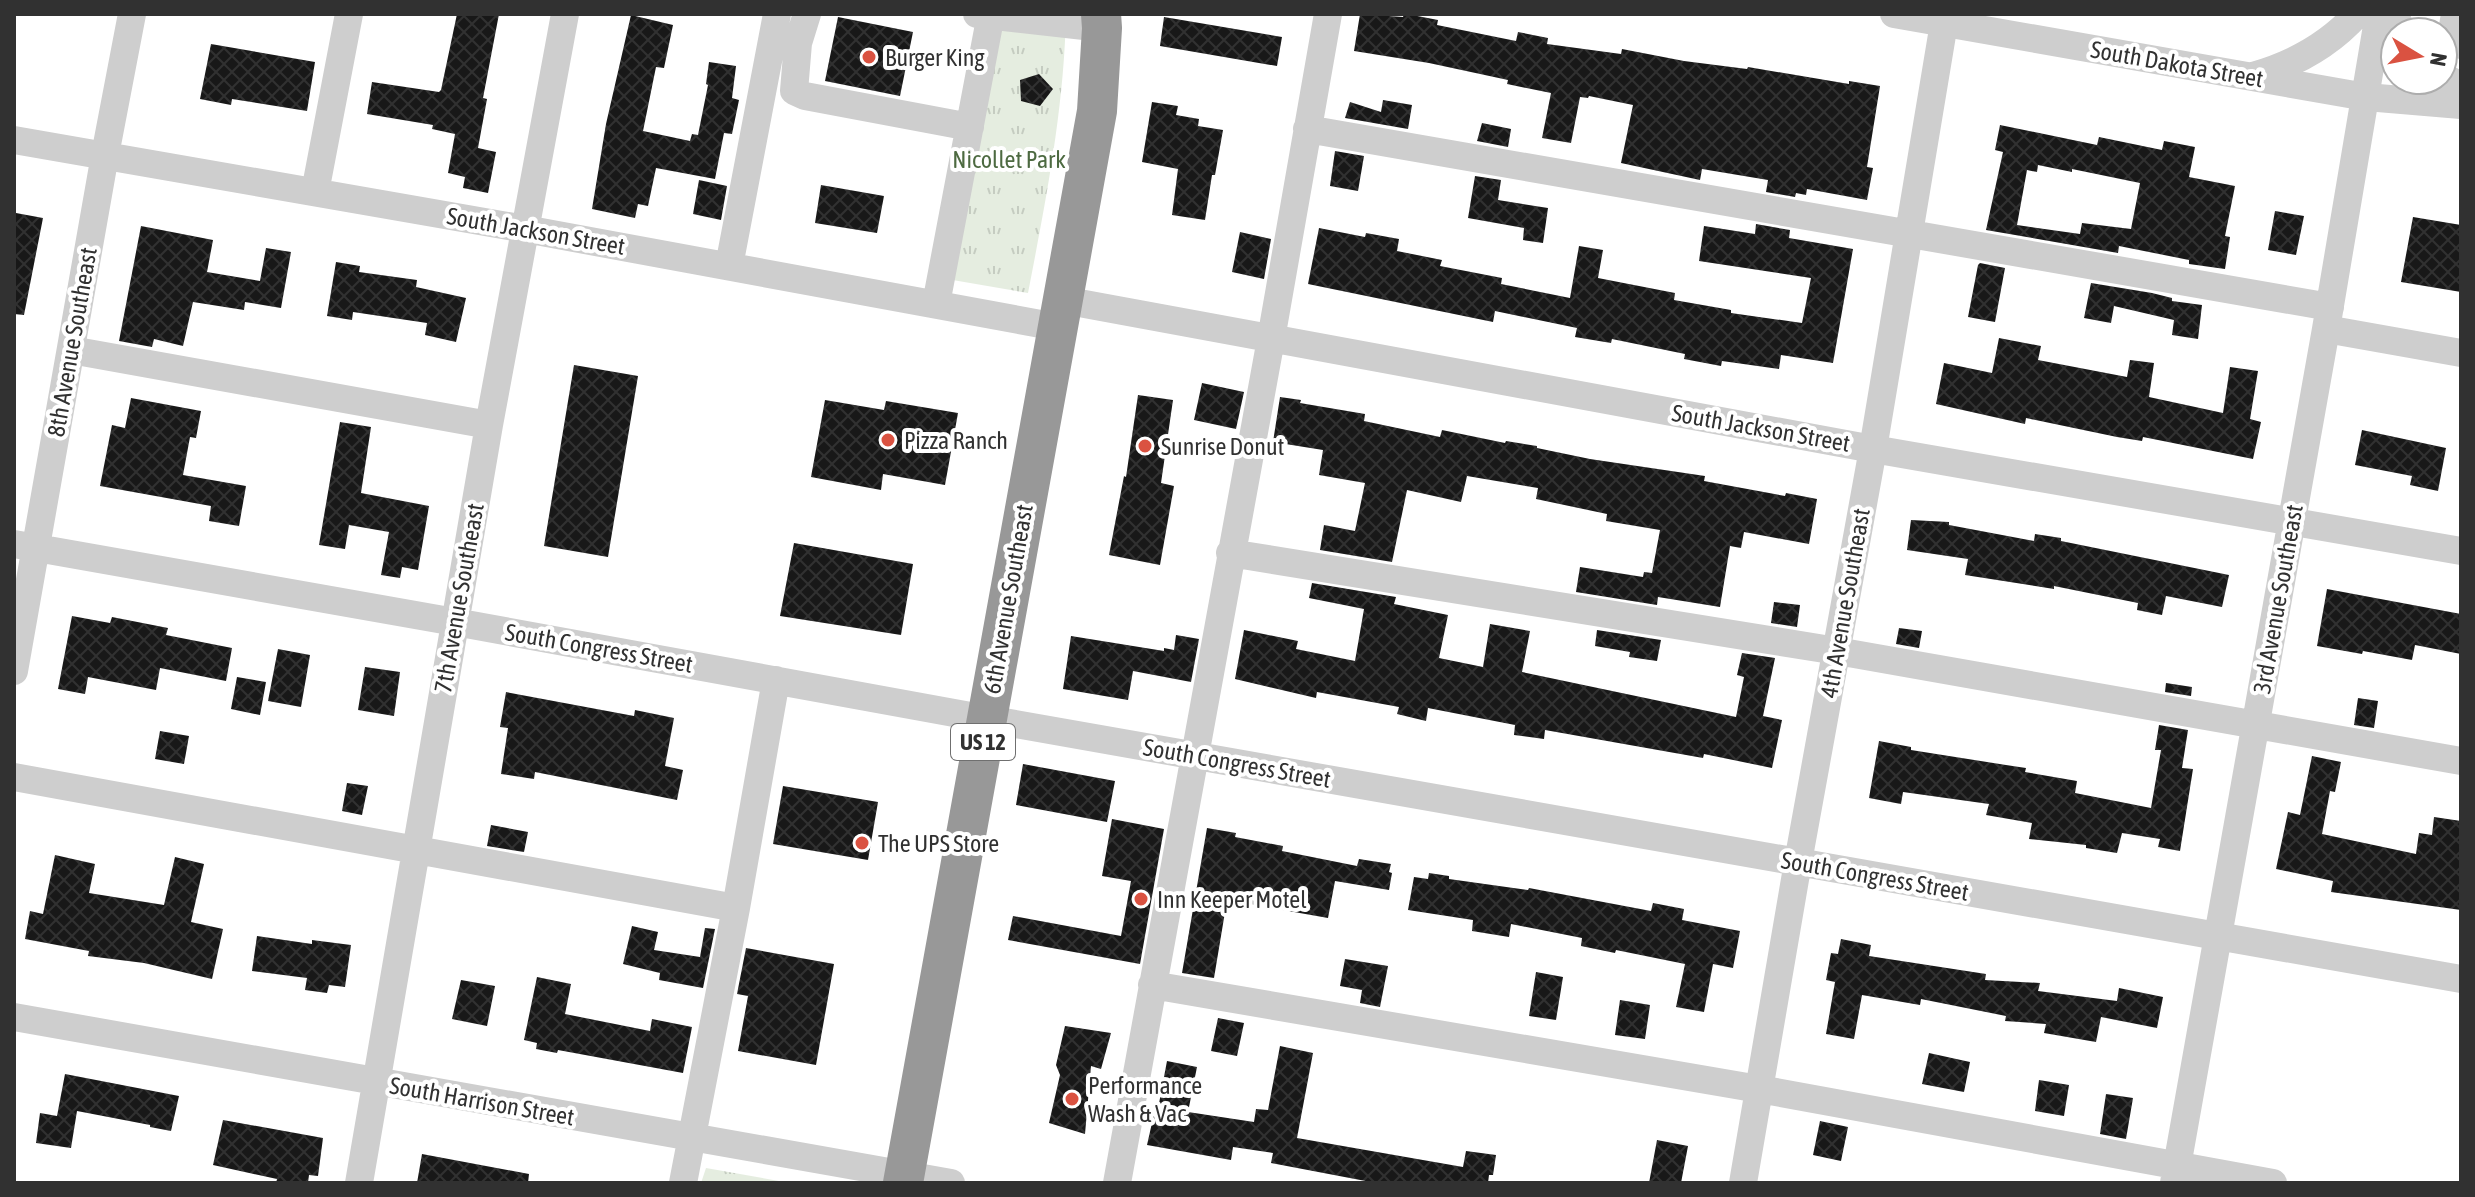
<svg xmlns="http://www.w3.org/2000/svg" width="2475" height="1197" viewBox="0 0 2475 1197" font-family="'Asap Condensed',sans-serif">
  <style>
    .grass { fill: url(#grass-tufts) }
    .building { fill: url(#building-cross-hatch); fill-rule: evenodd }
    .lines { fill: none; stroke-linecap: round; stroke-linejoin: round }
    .minor { stroke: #cecece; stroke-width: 28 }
    .highway { stroke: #989898; stroke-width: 40 }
    .poi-dot { fill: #da5241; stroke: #fff; stroke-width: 3 }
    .labels { text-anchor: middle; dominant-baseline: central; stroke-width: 8; stroke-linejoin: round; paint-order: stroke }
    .shield { fill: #fff; stroke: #6f6f6f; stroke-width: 2 }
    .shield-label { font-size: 22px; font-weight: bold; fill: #313131 }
    .poi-label { font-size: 24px; fill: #313131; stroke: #fff; text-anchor: start }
    .street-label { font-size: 24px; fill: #313131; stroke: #fff }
    .park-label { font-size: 24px; fill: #4d6a41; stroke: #fff }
  </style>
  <defs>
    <pattern id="grass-tufts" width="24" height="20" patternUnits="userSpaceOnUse" patternTransform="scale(2)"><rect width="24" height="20" fill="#e5ede0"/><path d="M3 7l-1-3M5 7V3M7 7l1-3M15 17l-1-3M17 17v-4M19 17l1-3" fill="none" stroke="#c5ccc1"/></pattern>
    <pattern id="building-cross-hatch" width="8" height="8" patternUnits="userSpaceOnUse" patternTransform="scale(2)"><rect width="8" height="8" fill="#181818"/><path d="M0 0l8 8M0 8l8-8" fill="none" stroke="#313131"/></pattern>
  </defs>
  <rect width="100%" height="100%" fill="#fff"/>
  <!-- grass -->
  <path class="grass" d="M991 14H1066C1064 109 1046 200 1028 293L941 278Z
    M706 1168 790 1183H701Z"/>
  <!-- building -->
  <path class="building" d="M457 14H499L483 98 487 99 478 148 496 152 488 193 463 188 465 177 448 173 455 134 432 129 433 125 367 114 372 82 439 92 441 90Z
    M1360 14 1403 17 1404 14H1407L1438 20 1437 25 1516 41 1518 32 1548 38 1547 44 1621 54 1622 49 1684 61 1747 69 1748 67 1849 84V81L1880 86 1867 167 1873 168 1867 200 1807 189 1806 195 1796 193 1795 197 1766 192 1768 180 1702 169 1700 180 1621 163 1633 105 1589 96 1588 98 1580 97 1571 143 1542 138 1551 93 1507 84 1508 80 1429 63 1354 51Z
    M631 15 673 25 664 68 656 67 643 131 690 141 692 134 698 135 708 85 706 84 709 62 736 66 732 98 739 100 732 134 724 133 715 179 656 168 648 206 638 204 635 218 592 209 606 124Z
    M838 17 913 32 900 96 825 81Z
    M1164 17 1282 37 1277 66 1160 46Z
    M211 44 315 62 307 111 232 99 231 105 200 99Z
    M1039 74 1053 89 1040 106 1021 101 1020 80Z
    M1383 100 1412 105 1408 129 1345 118 1350 102 1381 112Z
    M1152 102 1178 106 1176 115 1199 119 1198 126 1223 130 1215 175H1212L1205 220 1172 215 1178 169 1142 162Z
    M1482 123 1511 129 1508 147 1477 141Z
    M2000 125 2097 145 2099 137 2162 150 2164 141 2195 147 2189 177 2235 186 2225 236 2230 237 2225 269 2189 264V260L2119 246 2118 253 1986 230 2003 152 1995 150ZM2038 165 2072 172V169L2140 183 2131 229 2082 223 2080 234 2017 225 2027 170 2037 172Z
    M1335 151 1364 156 1358 191 1330 186Z
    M1475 176 1501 180 1498 200 1548 208 1543 243 1523 240 1524 228 1468 218Z
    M699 180 727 186 721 220 693 214Z
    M821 185 884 196 877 233 815 223Z
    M2275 211 2304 216 2296 255 2268 250Z
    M16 213 43 218 24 315 14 314V225Z
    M2413 217 2461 225V292L2401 282Z
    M1756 224 1790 230 1789 238 1853 249 1833 363 1781 355 1779 369 1722 361 1721 366 1684 359 1685 354 1612 339 1611 343 1575 337 1577 328 1495 311 1493 322 1308 284 1319 228 1365 237 1366 233 1399 239 1397 251 1442 260 1440 266 1502 278 1501 284 1570 298 1579 246 1603 250 1598 278 1675 293 1674 300 1731 310V313L1802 323 1811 278 1699 261 1704 226 1755 234Z
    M141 226 213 240 207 272 260 281 266 248 291 252 281 308 245 302 244 310 193 302 183 346 154 339 152 347 119 341Z
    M1240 232 1271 239 1264 279 1232 272Z
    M336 262 360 266 359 272 417 280 416 287 466 298 456 342 425 335 427 323 353 312 352 320 327 316Z
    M1980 263 2005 268 1995 322 1968 317 1978 265Z
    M2091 283 2152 293 2172 298V301L2202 305 2198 339 2172 335 2174 320 2114 306 2111 323 2084 318Z
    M1999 338 2041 346 2038 360 2127 377 2130 360 2154 363 2149 397 2223 413 2230 367 2258 371 2250 419 2261 422 2253 459 2143 437 2142 441 2117 437 2026 418 2025 424 1936 404 1944 363 1992 373Z
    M574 365 638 376 608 557 544 546Z
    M1202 383 1244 392 1236 429 1194 420Z
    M1138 395 1173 400 1161 483 1174 486 1160 565 1109 555 1124 476 1126 477Z
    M1280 397 1301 400 1300 403 1365 414 1364 421 1440 437 1442 430 1505 443 1506 441 1537 446V448L1590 459 1705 476 1704 481 1785 496 1786 493 1817 499 1809 544 1744 532 1741 548 1730 546 1720 607 1658 597 1657 605 1576 592 1580 567 1643 577 1644 572 1652 573 1660 530 1606 521 1607 514 1536 499 1538 488 1467 476 1461 502 1407 490 1392 562 1320 550 1324 525 1355 531 1365 483 1319 475 1323 450 1273 442Z
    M131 398 201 411 196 438 190 437 183 475 246 486 239 526 209 521 211 506 100 486 112 425 125 428Z
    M825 400 884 410 886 401 958 413 945 485 883 474 881 490 811 477Z
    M340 422 371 427 361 493 429 506 418 570 402 567 400 578 381 575 389 532 349 525 345 549 319 545Z
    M2362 430 2446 448 2438 491 2410 485 2412 476 2355 465Z
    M1911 520 1949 522V525L2034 541 2035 534 2061 538V541L2229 575 2222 607 2166 596 2162 615 2137 610 2138 603 2054 586V589L1965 575 1968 559 1907 550Z
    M794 543 913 564 901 635 780 616Z
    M1312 583 1396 597 1394 604 1448 615 1439 658 1483 667 1490 624 1530 631 1522 672 1736 717 1744 677 1737 675 1742 653 1775 658 1763 716 1782 720 1772 768 1704 754 1703 758 1545 730 1544 739 1514 735 1515 725 1428 708 1426 721 1397 714 1399 707 1317 692 1316 698 1235 679 1244 630 1298 641 1296 649 1355 661 1364 609 1309 598Z
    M2327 589 2461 614V654L2415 645 2412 660 2363 651 2362 654 2317 646Z
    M1774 602 1800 605 1797 627 1771 623Z
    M72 616 110 623 112 617 168 628 166 635 232 648 226 681 160 668 156 690 88 677 85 694 58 689Z
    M1899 628 1922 631 1919 648 1896 644Z
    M1597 630 1661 640 1657 661 1629 657 1630 652 1595 646Z
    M1176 635 1199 639 1191 682 1133 671 1128 700 1063 689 1071 636 1164 651V648L1174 650Z
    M278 649 310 655 301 707 268 701Z
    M365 667 400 672 394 716 358 710Z
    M237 677 266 682 260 715 231 709Z
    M2166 683 2192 687 2191 696 2165 692Z
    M506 692 634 716 635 710 674 718 665 766 683 770 677 800 535 772 534 779 501 774 508 728 500 727Z
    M2358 698 2378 701 2374 728 2354 725Z
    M2159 725 2188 730 2182 768 2193 769 2180 851 2158 847 2160 839 2122 833 2117 853 2086 848V845L2029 839 2032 823 1986 815 1989 804 1903 792 1901 804 1869 798 1879 741 1911 747V750L2006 765 2026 768 2025 772 2077 781 2075 793 2151 808 2161 750H2155Z
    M160 731 189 736 184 764 155 759Z
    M2312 756 2341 762 2335 792 2330 791 2322 834 2416 854 2419 833 2432 835 2434 817 2461 821V910L2331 892 2333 881 2276 869 2288 812 2300 815Z
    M1023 764 1115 781 1107 822 1016 805Z
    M347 783 368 786 362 815 342 811Z
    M783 786 878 802 868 860 773 844Z
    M1112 819 1164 829 1140 964 1008 940 1013 916 1121 936 1131 881 1102 876Z
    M491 825 528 832 524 852 487 846Z
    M1207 828 1236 833 1235 837 1283 846 1282 851 1357 866 1359 859 1391 864 1389 872 1392 873 1389 890 1335 881 1328 918 1227 900 1214 978 1182 973Z
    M55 855 95 864 89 893 164 905 175 857 204 864 191 922 223 929 212 979 144 963 88 956 89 951 25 939 30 911 43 914Z
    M1429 873 1449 876V879L1528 890 1529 888 1651 911 1653 903 1684 909 1682 920 1740 931 1733 968 1713 964 1704 1012 1676 1007 1685 964 1616 950 1615 953 1581 946 1582 938 1511 924 1509 937 1472 931 1473 920 1408 910 1414 877 1428 879Z
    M632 926 658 932 654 950 700 957 705 928 715 929 703 988 659 980 660 973 623 964Z
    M257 936 312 944V940L351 945 345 987 329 985 327 993 305 990 307 978 252 971Z
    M1841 939 1871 945 1869 956 1986 974 1985 980 2040 983 2038 991 2117 1001 2119 988 2163 997 2157 1028 2101 1017 2096 1042 2044 1033 2046 1024 2005 1021 2006 1016 1921 999 1920 1005 1862 995 1854 1039 1826 1034 1835 982 1826 980 1831 953 1838 954Z
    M746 948 834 964 816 1065 738 1051 748 996 737 994Z
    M1345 959 1388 966 1380 1007 1360 1003 1362 990 1340 986Z
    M1536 972 1563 977 1556 1020 1529 1016Z
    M537 977 571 984 565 1014 650 1031 652 1019 692 1027 683 1073 558 1050 557 1053 536 1049 537 1043 524 1040Z
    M461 980 495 986 487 1026 452 1019Z
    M1620 1000 1650 1005 1645 1039 1615 1035Z
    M1218 1018 1244 1023 1237 1056 1211 1051Z
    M1065 1026 1111 1033 1101 1069 1091 1066 1085 1134 1049 1123 1060 1075 1056 1065Z
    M1280 1046 1313 1053 1297 1138 1463 1167 1466 1151 1496 1155 1493 1175H1489L1488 1183H1376L1271 1163 1273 1153 1233 1147 1231 1160 1147 1145 1154 1114H1157L1167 1061 1197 1067 1188 1112 1254 1122 1256 1109 1268 1110Z
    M1929 1053 1970 1062 1964 1092 1922 1084Z
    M65 1074 179 1096 171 1131 150 1127V1125L77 1111 71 1148 36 1143 40 1113 57 1116Z
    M2039 1080 2069 1085 2064 1116 2035 1111Z
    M2106 1094 2133 1098 2126 1139 2100 1134Z
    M223 1120 323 1138 318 1176 309 1175 308 1183H276L277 1179 213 1165Z
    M1820 1121 1848 1127 1841 1161 1813 1155Z
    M1657 1140 1688 1146 1681 1183H1649Z
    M422 1154 529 1174 528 1183H417Z"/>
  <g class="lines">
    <!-- minor -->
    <path class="minor" d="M807 14 798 43 794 91 805 96 970 127
      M977 14 1102 28
      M1894 14 2366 97 2461 105
      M2394 14 2403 32
      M2455 14 2451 38 2461 45
      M2253 76C2292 65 2329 45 2357 14
      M2443 76 2461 87
      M1307 129 2330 307
      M14 140 525 229 1057 327
      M315 192 349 14
      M729 266 777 14
      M1063 300 1873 449 2461 551
      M936 304 991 14
      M2326 329 2461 353
      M71 350 489 425
      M14 544 455 622 987 719 2461 979
      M1230 553 1837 651 2461 761
      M14 671 105 155 132 14
      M14 777 736 908
      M1152 985 1759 1089 2273 1183
      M14 1017 951 1183
      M359 1183 489 425 565 14
      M683 1183 736 908 776 680
      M1117 1183 1271 339 1328 14
      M1743 1183 1798 862 1873 449 1944 23
      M2174 1183 2326 329 2379 14"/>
    <!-- highway -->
    <path class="highway" d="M903 1183 1097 111 1102 28 1101 14"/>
  </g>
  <!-- markers -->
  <g class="poi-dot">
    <circle cx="869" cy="57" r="8"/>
    <circle cx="888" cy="440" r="8"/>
    <circle cx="1145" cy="446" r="8"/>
    <circle cx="862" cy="843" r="8"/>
    <circle cx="1141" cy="899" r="8"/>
    <circle cx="1072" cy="1099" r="8"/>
  </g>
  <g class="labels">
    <!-- shield labels -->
    <rect class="shield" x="951" y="724" width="64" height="36" rx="6"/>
    <g class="shield-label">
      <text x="983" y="742">US 12</text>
    </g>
    <!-- poi labels -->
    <g class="poi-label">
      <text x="885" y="57">Burger King</text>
      <text x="904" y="440">Pizza Ranch</text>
      <text x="1161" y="446">Sunrise Donut</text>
      <text x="878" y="843">The UPS Store</text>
      <text x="1157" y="899">Inn Keeper Motel</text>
      <text x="1088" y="1085">Performance<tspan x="1088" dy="28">Wash &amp; Vac</tspan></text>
    </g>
    <!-- street labels -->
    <g class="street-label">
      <text transform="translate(2177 64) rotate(10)">South Dakota Street</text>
      <text transform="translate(536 231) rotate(10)">South Jackson Street</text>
      <text transform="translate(72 342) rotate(-80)">8th Avenue Southeast</text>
      <text transform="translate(1761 428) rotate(10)">South Jackson Street</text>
      <text transform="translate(459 598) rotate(-80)">7th Avenue Southeast</text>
      <text transform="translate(1008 599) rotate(-80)">6th Avenue Southeast</text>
      <text transform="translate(2278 599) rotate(-80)">3rd Avenue Southeast</text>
      <text transform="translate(1845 603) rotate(-80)">4th Avenue Southeast</text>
      <text transform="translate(599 648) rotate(10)">South Congress Street</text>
      <text transform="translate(1237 763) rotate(10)">South Congress Street</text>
      <text transform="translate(1875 876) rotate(10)">South Congress Street</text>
      <text transform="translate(482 1101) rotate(10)">South Harrison Street</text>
    </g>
    <!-- park labels -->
    <g class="park-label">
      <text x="1009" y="159">Nicollet Park</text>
    </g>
  </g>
  <!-- border -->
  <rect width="2475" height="1197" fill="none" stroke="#313131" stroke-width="32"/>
  <!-- north arrow -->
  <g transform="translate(2419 56) rotate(100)"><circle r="38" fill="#ffffff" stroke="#adadad" stroke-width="2"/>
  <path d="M0-6L14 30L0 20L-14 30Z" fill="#da5241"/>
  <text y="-12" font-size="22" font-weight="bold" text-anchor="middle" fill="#313131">N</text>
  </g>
</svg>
